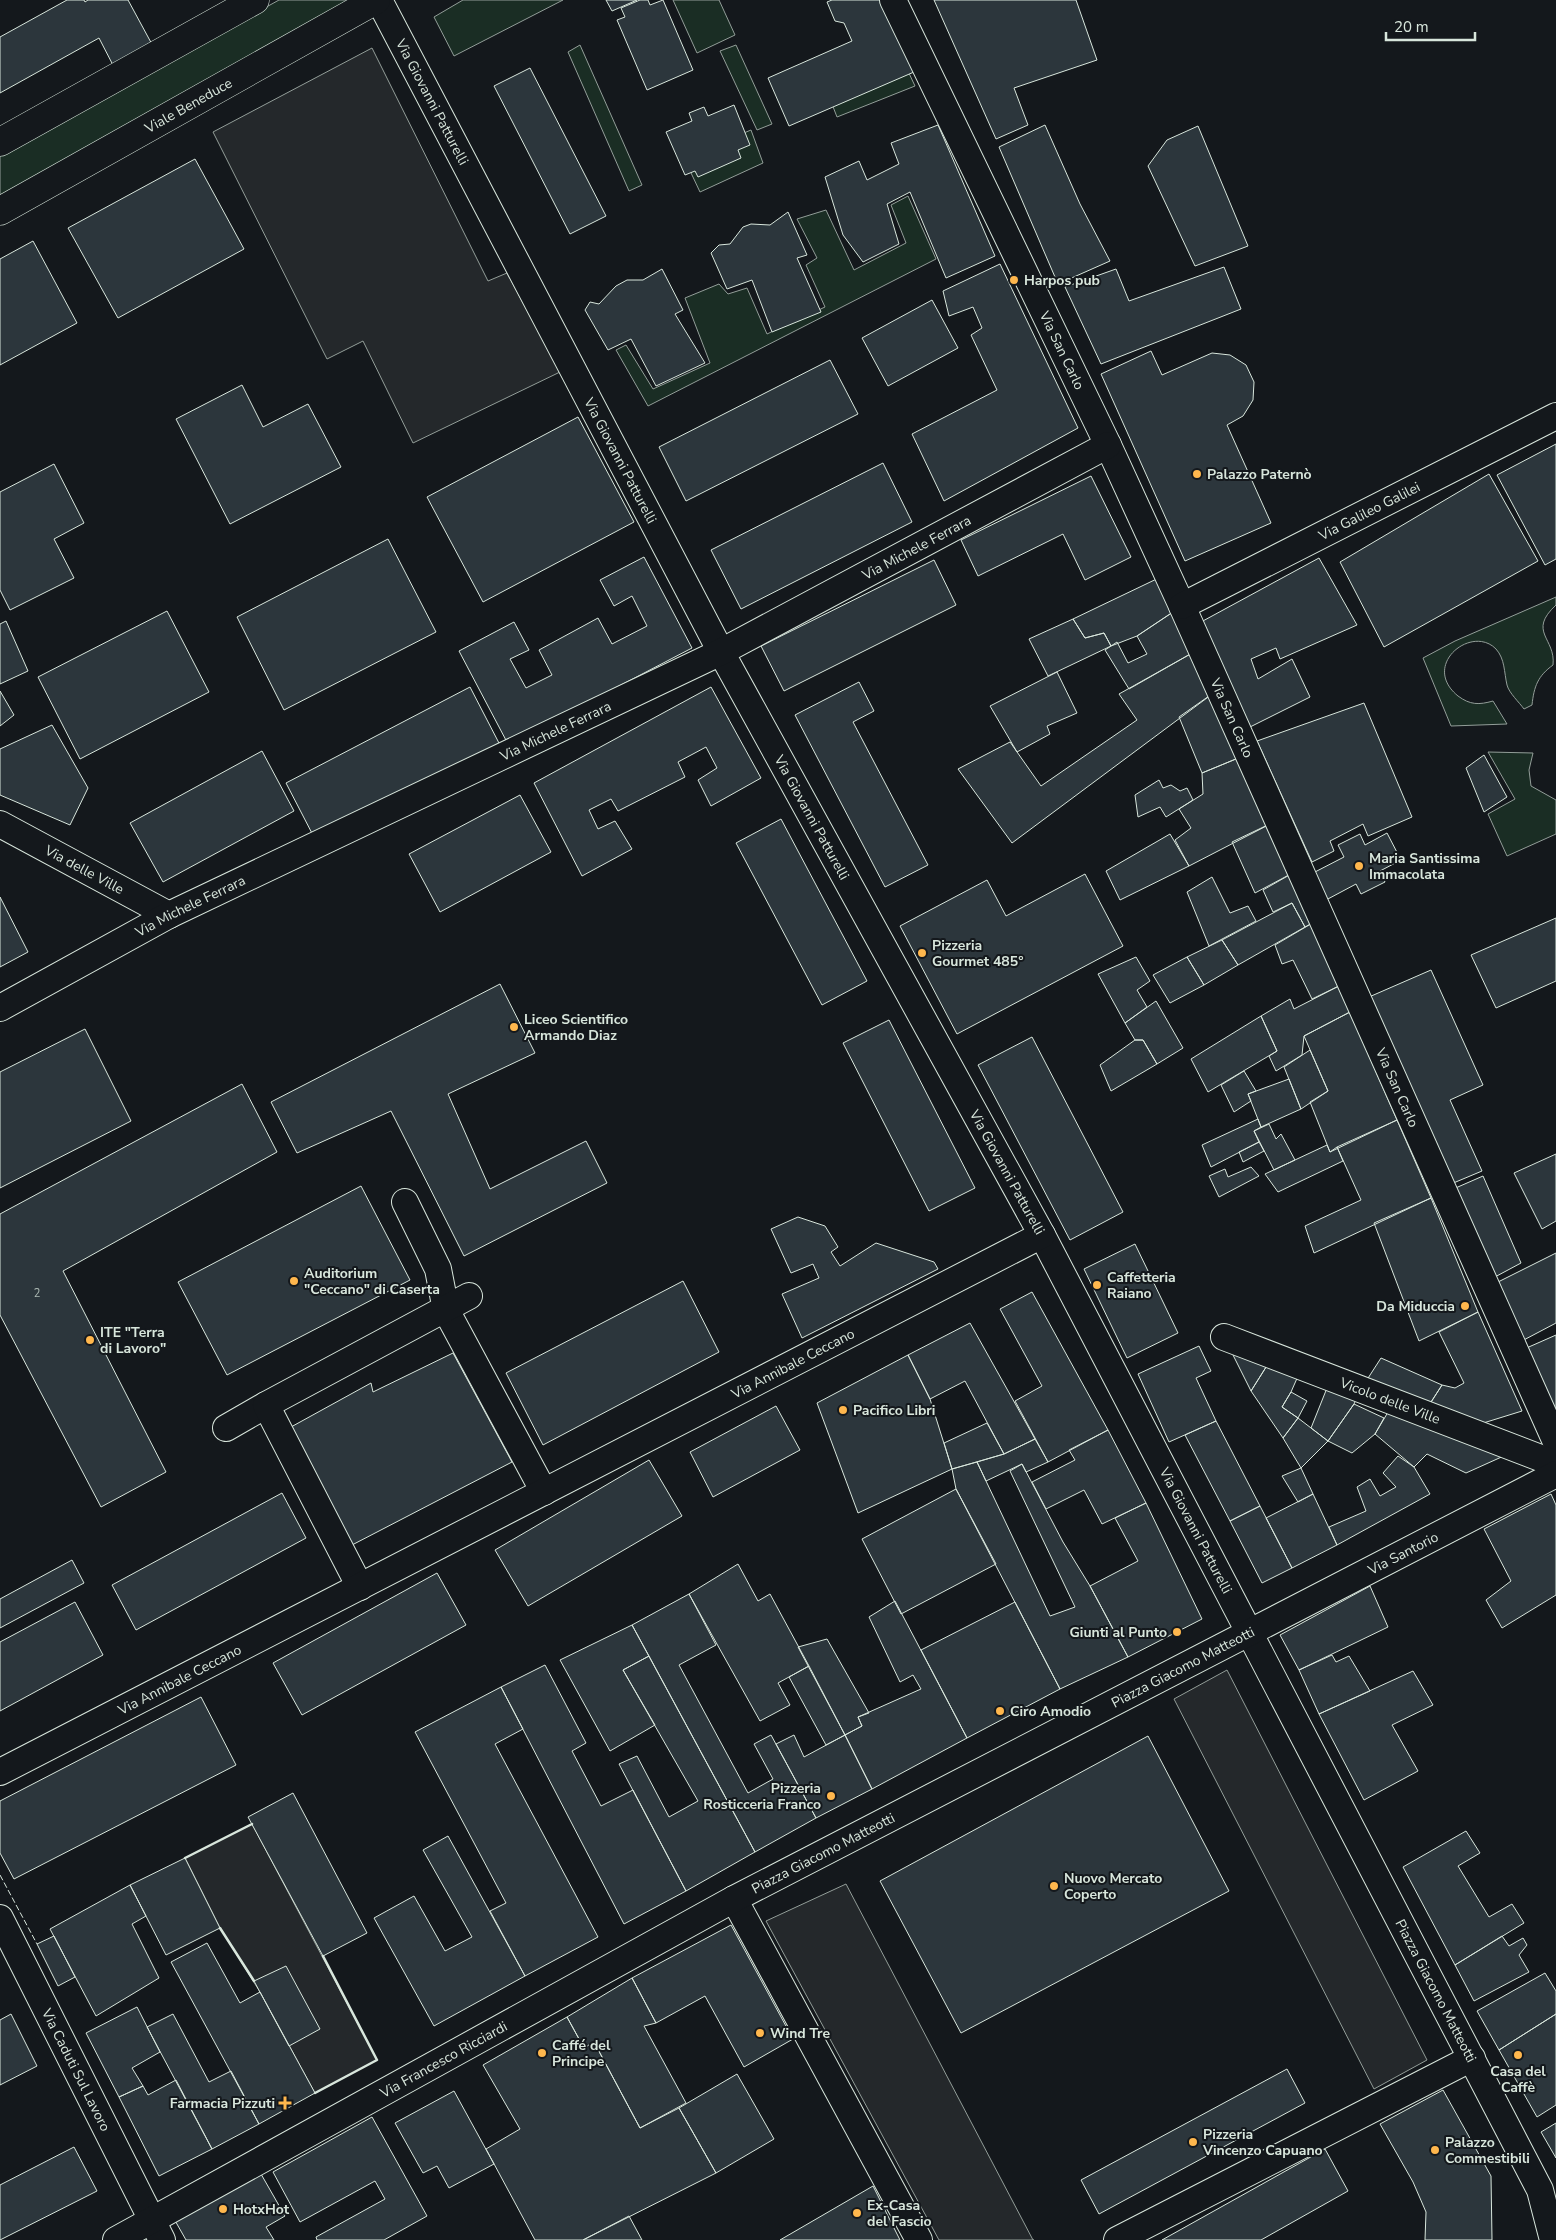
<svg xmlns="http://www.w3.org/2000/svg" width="1556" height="2240" viewBox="0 0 1556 2240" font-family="'Nunito Sans',sans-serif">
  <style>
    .green { fill: #1a2d24; stroke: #939e99 }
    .parking { fill: #24282b; stroke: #939e99 }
    .building { fill: #2c363c; stroke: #d8e6dc }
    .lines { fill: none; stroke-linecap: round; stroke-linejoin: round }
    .minor-casing { stroke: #d8e6dc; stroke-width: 28 }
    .tertiary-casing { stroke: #d8e6dc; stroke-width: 29 }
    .minor { stroke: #14181c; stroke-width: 26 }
    .tertiary { stroke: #14181c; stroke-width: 28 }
    .fence { stroke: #d8e6dc; stroke-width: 1; stroke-dasharray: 6 2.5; stroke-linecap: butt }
    .wall { stroke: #d8e6dc; stroke-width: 2.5 }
    .poi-dot { fill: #ffb74d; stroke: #14181c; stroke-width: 2 }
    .labels { text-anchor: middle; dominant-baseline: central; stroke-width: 4; stroke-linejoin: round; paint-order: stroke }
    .number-label { font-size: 11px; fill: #adbab4 }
    .street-label { font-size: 14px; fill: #d8e6dc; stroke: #14181c }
    .poi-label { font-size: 14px; font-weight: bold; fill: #d8e6dc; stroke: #14181c; text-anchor: start }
  </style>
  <rect width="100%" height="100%" fill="#14181c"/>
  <!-- green -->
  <path class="green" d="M279 0H351L0 198V155Z
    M463 0H563L454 56 434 17Z
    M673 0H719L735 35 697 53Z
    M580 45 642 185 629 191 568 52Z
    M736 45 772 124 757 130 720 51Z
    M899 52 915 86 837 117 825 86Z
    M751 130 763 163 700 192 684 158Z
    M908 196 936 259 648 406 616 350 626 345 653 389 710 363 685 298 719 284 728 294 747 288 767 334 825 307 806 265 817 258 797 219 826 210 854 270 906 243 891 205Z
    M1556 597V605C1527 632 1556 638 1553 665 1538 676 1534 686 1532 705L1524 709C1519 702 1509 693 1507 685 1504 672 1505 659 1496 649 1472 624 1420 665 1458 696 1470 705 1479 705 1493 701L1507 724 1451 726 1423 658 1455 641Z
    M1488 752 1533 753 1529 770 1531 786 1556 800V834L1507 856 1488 814 1515 799Z"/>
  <!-- parking -->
  <path class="parking" d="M372 48 488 281 507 273 560 372 413 443 363 341 327 359 213 132Z
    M1227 1670 1427 2060 1374 2089 1174 1699Z
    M252 1824 377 2060 315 2093 260 1992 220 1928 185 1858Z
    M846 1884 1033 2240H1034H939L766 1921Z"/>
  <!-- building -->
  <path class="building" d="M67 0H84L85 2 88 0H128L154 48 115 69 99 38 0 93V37Z
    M606 0H637L612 11Z
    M640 0H648L650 5 663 0 693 70 647 90 617 20 625 17 621 8Z
    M832 0H883L914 72 789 126 768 78 852 41 844 23 835 21 827 2Z
    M934 0H1076L1097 60 1014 88 1028 125 996 139Z
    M530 68 606 216 570 234 494 86Z
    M734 105 750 145 738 150 741 158 698 177 695 171 685 175 666 132 692 121 689 113 704 107 708 116Z
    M938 125 995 256 946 278 910 192 887 204 899 244 863 262 843 235 825 177 859 161 867 180 899 164 891 143Z
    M1045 125 1080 204 1110 261 1058 284 999 147Z
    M1198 126 1248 246 1195 266 1148 166 1167 140Z
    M195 159 244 249 118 318 68 228Z
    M788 212 807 255 797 258 821 312 772 332 752 280 727 289 711 253 719 245 730 244 743 227 751 224 770 225Z
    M33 241 77 323 0 365V259Z
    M1000 264 1078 428 944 501 912 434 997 390 971 335 982 328 973 307 949 316 943 291Z
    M1224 267 1241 309 1101 364 1065 287 1116 269 1129 301Z
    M662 269 683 310 675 314 705 363 656 386 631 339 608 350 585 310 590 302 599 304 616 286 627 280H643Z
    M932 300 958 348 888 386 862 338Z
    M1151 351 1162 375 1212 353 1230 355 1246 365 1254 382 1253 400 1243 416 1227 425 1271 523 1185 561 1101 374Z
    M830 360 858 414 686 501 659 447Z
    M242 385 263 427 308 404 341 467 230 524 176 419Z
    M578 417 634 522 483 602 427 497Z
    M1556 444V559L1545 565 1497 475Z
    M883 463 912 522 741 609 711 550Z
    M54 464 84 523 54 539 74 578 10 610 0 590V492Z
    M1489 474 1538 561 1384 647 1340 562Z
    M1091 476 1131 557 1085 580 1063 534 978 576 961 540Z
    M388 539 436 632 284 710 237 617Z
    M644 557 692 648 508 744 459 651 514 622 529 650 510 659 526 688 552 675 539 650 598 618 612 644 647 626 632 596 614 606 600 580Z
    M1319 558 1357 625 1280 659 1276 648 1251 659 1258 679 1292 659 1310 697 1250 727 1201 622Z
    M934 560 956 605 784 691 761 646Z
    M1167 574 1182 606 1137 636 1111 646 1104 633 1085 638 1073 619Z
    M1182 606 1201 648 1129 689 1105 650 1117 642 1128 663 1147 654 1137 636Z
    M167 611 209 692 80 759 38 677Z
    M1073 619 1085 638 1104 633 1111 646 1048 676 1029 639Z
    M6 621 28 671 0 684V624Z
    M1201 648 1219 689 1012 843 958 769 1010 742 1041 786 1137 720 1119 694Z
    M1057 672 1077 713 1047 726 1050 734 1017 752 990 706Z
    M859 682 874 711 853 722 928 865 885 887 795 715Z
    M470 687 500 745 316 841 286 783Z
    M711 687 761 778 711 806 698 780 717 768 706 747 678 762 685 777 618 811 611 799 589 810 598 829 615 821 632 849 582 876 534 783Z
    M1219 689 1248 754 1202 773 1179 717Z
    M0 691 14 715 0 726Z
    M1364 703 1412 817 1368 836 1363 824 1330 841 1334 851 1312 862 1257 741Z
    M52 725 88 788 70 825 0 795V749Z
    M262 751 294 811 163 882 130 823Z
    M1248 754 1278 820 1189 866 1175 840 1191 828 1179 809 1203 794 1202 773Z
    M1484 755 1507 797 1484 812 1466 768Z
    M1159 780 1163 788 1171 785 1180 791 1187 788 1193 800 1166 817 1160 807 1138 817 1135 795Z
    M520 795 551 852 440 912 409 854Z
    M781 819 867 981 822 1005 736 843Z
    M1278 820 1300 869 1255 893 1232 842Z
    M1387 833 1401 860 1380 871 1385 882 1361 894 1356 884 1326 900 1313 873 1344 857 1338 845 1360 834 1365 845Z
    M1170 834 1189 866 1120 900 1106 871Z
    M1300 869 1321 918 1305 927 1292 903 1273 912 1263 890Z
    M1085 874 1123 946 957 1034 900 926 987 880 1006 916Z
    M1212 877 1230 913 1248 906 1256 921 1209 946 1187 892Z
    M0 897 28 952 0 967Z
    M1292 903 1305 927 1238 965 1222 940Z
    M1321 918 1349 981 1312 999 1293 960 1282 964 1275 945Z
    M1556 918V981L1496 1008 1471 955Z
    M1222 940 1238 965 1204 985 1187 957Z
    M1136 957 1150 981 1137 990 1147 1007 1125 1023 1098 974Z
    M1187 957 1204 985 1170 1003 1153 975Z
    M1431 970 1483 1085 1450 1100 1482 1171 1451 1184 1369 997Z
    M500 984 535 1053 448 1094 490 1189 586 1141 607 1183 464 1256 391 1111 297 1153 271 1102Z
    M1339 986 1350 1012 1304 1036 1302 1055 1276 1071 1269 1056 1277 1051 1261 1016 1290 999 1294 1009Z
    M1156 1001 1183 1048 1157 1064 1143 1040H1135L1125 1023Z
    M1350 1012 1397 1120 1330 1152 1310 1102 1328 1091 1304 1036Z
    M1261 1016 1277 1051 1208 1092 1191 1059Z
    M889 1020 975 1188 929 1211 843 1043Z
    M85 1029 131 1121 0 1188V1072Z
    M1032 1037 1123 1212 1070 1240 978 1065Z
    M1135 1040H1143L1157 1064 1111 1091 1100 1065Z
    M1310 1050 1328 1091 1301 1109 1284 1067Z
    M1244 1071 1256 1091 1248 1094 1251 1101 1234 1112 1221 1085Z
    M1289 1079 1301 1109 1261 1127 1248 1094Z
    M242 1084 277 1152 63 1271 166 1472 101 1507 0 1315V1214Z
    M1258 1119 1261 1127 1254 1131 1259 1142 1211 1167 1202 1145Z
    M1397 1120 1431 1198 1314 1253 1305 1226 1361 1200 1337 1147Z
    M1269 1124 1276 1139 1281 1134 1295 1160 1274 1170 1254 1131Z
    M1259 1142 1264 1151 1243 1162 1239 1152Z
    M1327 1145 1330 1152 1337 1147 1343 1161 1278 1192 1265 1174Z
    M1556 1154V1221L1542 1229 1514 1173Z
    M1251 1167 1259 1176 1219 1197 1209 1176 1225 1169 1228 1177Z
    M1483 1176 1521 1263 1493 1278 1451 1190Z
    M361 1186 410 1280 227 1375 178 1282Z
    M1431 1198 1478 1312 1419 1341 1374 1223Z
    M798 1217 825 1226 838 1247 831 1252 840 1266 876 1243 934 1262 938 1269 802 1338 782 1294 819 1278 813 1264 791 1273 771 1229Z
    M1135 1244 1178 1333 1127 1358 1084 1269Z
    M1556 1253V1323L1520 1342 1494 1284Z
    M683 1281 719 1352 543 1445 506 1373Z
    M1032 1292 1108 1430 1048 1462 1015 1401 1042 1386 1000 1309Z
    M1478 1312 1522 1411 1464 1429 1424 1413 1442 1385 1455 1388 1464 1383 1439 1332Z
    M970 1323 1035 1439 1004 1454 965 1381 930 1399 908 1355Z
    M1556 1335V1419L1522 1350Z
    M1224 1337 1273 1356 1251 1391Z
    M1199 1346 1211 1371 1196 1378 1216 1421 1169 1442 1138 1374Z
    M453 1353 512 1462 352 1545 291 1427 371 1383 373 1392Z
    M908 1355 930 1399 952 1469 858 1513 817 1403Z
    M1273 1356 1302 1367 1291 1392 1282 1407 1298 1418 1283 1438 1251 1391Z
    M1381 1358 1442 1385 1424 1413 1361 1389Z
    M1331 1378 1361 1389 1354 1404 1328 1441 1311 1428Z
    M1291 1392 1307 1401 1298 1418 1282 1407Z
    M1394 1402 1517 1450 1466 1473 1427 1454 1414 1467 1375 1434Z
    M1354 1404 1384 1418 1375 1434 1352 1453 1328 1441Z
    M776 1406 800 1450 713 1497 690 1452Z
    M1298 1418 1328 1441 1301 1468 1283 1438Z
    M1216 1421 1260 1506 1230 1521 1185 1435Z
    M987 1423 1004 1454 952 1469 944 1443Z
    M1108 1430 1146 1503 1102 1524 1084 1490 1046 1509 1032 1482 1075 1460 1069 1450Z
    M1035 1439 1048 1462 1026 1472 1022 1464 986 1481 977 1462 1004 1454Z
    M1398 1456 1414 1467 1430 1494 1337 1545 1329 1527 1366 1511 1357 1487 1370 1479 1380 1496 1396 1487 1383 1473Z
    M649 1460 682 1516 528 1606 495 1550Z
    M977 1462 1050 1616 1075 1607 1010 1471 1022 1464 1063 1542 1090 1586 1128 1657 1060 1689 956 1489 952 1469Z
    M1301 1468 1313 1494 1298 1502 1282 1476Z
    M956 1489 996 1564 901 1614 862 1539Z
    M282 1493 306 1538 136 1630 112 1585Z
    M1313 1494 1337 1545 1292 1568 1266 1518Z
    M1551 1494 1556 1505V1595L1502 1628 1486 1600 1511 1581 1484 1529Z
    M1146 1503 1202 1619 1128 1657 1090 1586 1138 1561 1115 1518Z
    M1260 1506 1292 1568 1262 1583 1230 1521Z
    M72 1560 84 1583 0 1628V1599Z
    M738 1564 758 1601 770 1594 809 1666 778 1683 790 1705 760 1721 689 1594Z
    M437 1573 466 1625 302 1715 273 1663Z
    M1370 1586 1388 1627 1299 1670 1280 1635Z
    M689 1594 716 1645 679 1665 748 1793 773 1779 754 1744 771 1735 816 1818 755 1852 632 1625Z
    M895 1601 967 1738 872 1789 845 1735 862 1726 858 1717 921 1689 913 1675 900 1682 869 1617Z
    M75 1602 103 1655 0 1711V1642Z
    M1015 1602 1060 1689 967 1738 921 1650Z
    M632 1625 649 1656 623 1670 655 1725 610 1751 560 1660Z
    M827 1639 869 1713 858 1717 862 1726 845 1735 798 1647Z
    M1332 1655 1336 1662 1349 1656 1370 1691 1319 1714 1299 1670Z
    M649 1656 755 1852 686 1891 619 1764 637 1756 669 1817 698 1801 623 1670Z
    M545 1665 586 1743 572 1751 601 1806 633 1790 686 1891 624 1924 501 1687Z
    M809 1666 845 1735 826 1745 789 1677Z
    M1413 1671 1433 1705 1392 1725 1418 1771 1364 1800 1319 1714Z
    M501 1687 523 1729 495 1744 598 1937 525 1976 490 1911 506 1903 415 1732Z
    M201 1697 236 1765 14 1879 0 1853V1801Z
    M794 1735 804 1757 845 1735 872 1789 816 1818 776 1744Z
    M1148 1736 1229 1891 961 2033 880 1881Z
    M293 1793 367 1933 323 1956 248 1817Z
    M1466 1831 1480 1853 1458 1866 1489 1917 1512 1904 1524 1923 1455 1965 1403 1867Z
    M448 1836 525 1976 434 2026 374 1918 414 1896 445 1951 472 1937 423 1850Z
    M185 1858 220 1928 166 1955 130 1885Z
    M130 1885 146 1916 132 1924 159 1978 96 2016 50 1929Z
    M731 1925 793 2039 744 2067 705 1996 656 2023 632 1978Z
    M54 1936 75 1977 58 1986 37 1944Z
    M1502 1936 1509 1946 1523 1938 1527 1945 1519 1955 1529 1972 1474 2001 1455 1965Z
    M207 1943 240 2003 260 1992 315 2093 259 2124 171 1962Z
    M286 1966 320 2029 289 2046 254 1981Z
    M1545 1973 1556 1991V2014L1499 2050 1477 2011Z
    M632 1978 656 2023 644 2026 686 2103 640 2128 594 2042 584 2048 567 2017Z
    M137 2007 160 2052 132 2068 143 2086 119 2097 86 2033Z
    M11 2014 37 2066 0 2085V2020Z
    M173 2014 209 2082 231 2071 259 2124 212 2149 147 2027Z
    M1556 2014V2105L1537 2117 1499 2050Z
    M567 2017 584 2048 594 2042 640 2128 679 2108 716 2173 583 2240H535L486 2149 520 2129 483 2065Z
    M1287 2069 1305 2103 1099 2214 1081 2180Z
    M737 2074 774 2139 716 2173 679 2108Z
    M176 2080 212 2149 159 2176 119 2097 143 2086 148 2095Z
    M1443 2090 1491 2176 1492 2240H1425L1426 2212 1413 2182 1380 2124Z
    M454 2091 494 2164 449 2188 437 2166 423 2173 395 2123Z
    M372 2117 427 2216 384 2240H317L316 2237 385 2199 375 2181 300 2222 273 2172Z
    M1556 2123V2158L1541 2132Z
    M74 2147 97 2191 0 2240V2185Z
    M1325 2149 1348 2191 1261 2240H1162Z
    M257 2167 285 2216 266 2227 274 2240H186L173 2217Z
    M873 2186 900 2240H780Z
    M629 2216 642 2240H583Z"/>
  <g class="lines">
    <defs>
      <g id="minor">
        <path id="s1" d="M379 0 721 652 1042 1235 1540 2190 1553 2240"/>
        <path id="s2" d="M893 0 1108 445 1182 606 1556 1442"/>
        <path id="s3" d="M1182 606 1556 416"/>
        <path id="s4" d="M0 824 169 915"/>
        <path id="s5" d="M0 1008 169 915 721 652 1108 445"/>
        <path d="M405 1202 438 1269 446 1310 544 1492"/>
        <path id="s6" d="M1224 1337 1556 1464"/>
        <path d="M226 1428 266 1405"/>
        <path d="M360 1587 266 1405 469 1296"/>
        <path id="s7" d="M0 1772 1042 1235"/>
        <path d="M734 1899 919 2240"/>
        <path id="s8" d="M0 1918 162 2240"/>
        <path id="s9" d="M116 2240 734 1899 1556 1474"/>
        <path d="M1117 2240 1472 2058"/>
      </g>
      <g id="tertiary">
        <path d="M0 142 255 0"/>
        <path id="s10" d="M0 211 376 0"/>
      </g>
    </defs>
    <!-- minor casing -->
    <use href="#minor" class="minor-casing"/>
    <!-- tertiary casing -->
    <use href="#tertiary" class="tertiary-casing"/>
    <!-- minor -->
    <use href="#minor" class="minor"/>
    <!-- tertiary -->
    <use href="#tertiary" class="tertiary"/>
    <!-- fence -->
    <path class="fence" d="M0 1875 37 1944"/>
    <!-- wall -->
    <path class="wall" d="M185 1858 252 1824
      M220 1928 254 1981
      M315 2093 377 2060 323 1956"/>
  </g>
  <!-- markers -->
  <g class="poi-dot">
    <circle cx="1014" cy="280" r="5"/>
    <circle cx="1197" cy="474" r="5"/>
    <circle cx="1359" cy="866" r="5"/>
    <circle cx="922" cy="953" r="5"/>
    <circle cx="514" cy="1027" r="5"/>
    <circle cx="294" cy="1281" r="5"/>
    <circle cx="1097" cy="1285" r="5"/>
    <circle cx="1465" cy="1306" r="5"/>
    <circle cx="90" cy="1340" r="5"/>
    <circle cx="843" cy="1410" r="5"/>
    <circle cx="1177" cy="1632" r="5"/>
    <circle cx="1000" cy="1711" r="5"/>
    <circle cx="831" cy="1796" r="5"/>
    <circle cx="1054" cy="1886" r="5"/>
    <circle cx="760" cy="2033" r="5"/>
    <circle cx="542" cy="2053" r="5"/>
    <circle cx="1518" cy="2055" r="5"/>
    <path d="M282.5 2095.5h5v5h5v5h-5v5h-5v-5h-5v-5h5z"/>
    <circle cx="1193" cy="2142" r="5"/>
    <circle cx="1435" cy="2150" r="5"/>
    <circle cx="223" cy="2209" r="5"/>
    <circle cx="857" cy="2213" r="5"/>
  </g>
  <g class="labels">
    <!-- number labels -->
    <g class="number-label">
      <text x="37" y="1293">2</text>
    </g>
    <!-- street labels -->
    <g class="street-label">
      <text stroke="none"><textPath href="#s1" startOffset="115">Via Giovanni Patturelli</textPath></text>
      <text stroke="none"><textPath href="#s10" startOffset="216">Viale Beneduce</textPath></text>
      <text stroke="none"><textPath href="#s2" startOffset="389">Via San Carlo</textPath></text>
      <text stroke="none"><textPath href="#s1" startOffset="520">Via Giovanni Patturelli</textPath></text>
      <text stroke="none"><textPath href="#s3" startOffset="210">Via Galileo Galilei</textPath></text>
      <text stroke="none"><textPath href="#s5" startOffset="1026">Via Michele Ferrara</textPath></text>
      <text stroke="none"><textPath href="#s2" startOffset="794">Via San Carlo</textPath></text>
      <text stroke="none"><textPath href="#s5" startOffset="621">Via Michele Ferrara</textPath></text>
      <text stroke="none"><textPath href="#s1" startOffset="925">Via Giovanni Patturelli</textPath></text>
      <text stroke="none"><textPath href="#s4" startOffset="96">Via delle Ville</textPath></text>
      <text stroke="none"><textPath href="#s5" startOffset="216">Via Michele Ferrara</textPath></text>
      <text stroke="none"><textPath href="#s2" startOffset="1199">Via San Carlo</textPath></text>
      <text stroke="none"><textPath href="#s1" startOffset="1330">Via Giovanni Patturelli</textPath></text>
      <text stroke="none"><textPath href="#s7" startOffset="892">Via Annibale Ceccano</textPath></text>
      <text stroke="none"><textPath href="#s6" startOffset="178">Vicolo delle Ville</textPath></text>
      <text stroke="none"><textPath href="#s1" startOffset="1735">Via Giovanni Patturelli</textPath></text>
      <text stroke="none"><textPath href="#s9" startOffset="1459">Via Santorio</textPath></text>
      <text stroke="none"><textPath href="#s9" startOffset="1211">Piazza Giacomo Matteotti</textPath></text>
      <text stroke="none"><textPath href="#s7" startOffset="202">Via Annibale Ceccano</textPath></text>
      <text stroke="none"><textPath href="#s9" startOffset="806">Piazza Giacomo Matteotti</textPath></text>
      <text stroke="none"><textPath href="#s1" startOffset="2254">Piazza Giacomo Matteotti</textPath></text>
      <text stroke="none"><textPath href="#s9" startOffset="374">Via Francesco Ricciardi</textPath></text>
      <text stroke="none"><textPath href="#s8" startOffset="170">Via Caduti Sul Lavoro</textPath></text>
    </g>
    <!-- poi labels -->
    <g class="poi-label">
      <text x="1024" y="280">Harpos pub</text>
      <text x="1207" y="474">Palazzo Paternò</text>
      <text x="1369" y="858">Maria Santissima<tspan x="1369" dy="16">Immacolata</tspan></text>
      <text x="932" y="945">Pizzeria<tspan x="932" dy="16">Gourmet 485°</tspan></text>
      <text x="524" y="1019">Liceo Scientifico<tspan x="524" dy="16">Armando Diaz</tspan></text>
      <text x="304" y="1273">Auditorium<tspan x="304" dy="16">"Ceccano" di Caserta</tspan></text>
      <text x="1107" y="1277">Caffetteria<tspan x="1107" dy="16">Raiano</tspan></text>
      <text x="1455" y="1306" text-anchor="end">Da Miduccia</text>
      <text x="100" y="1332">ITE "Terra<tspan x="100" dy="16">di Lavoro"</tspan></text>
      <text x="853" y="1410">Pacifico Libri</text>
      <text x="1167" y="1632" text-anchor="end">Giunti al Punto</text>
      <text x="1010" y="1711">Ciro Amodio</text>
      <text x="821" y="1788" text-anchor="end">Pizzeria<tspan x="821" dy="16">Rosticceria Franco</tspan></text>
      <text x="1064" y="1878">Nuovo Mercato<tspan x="1064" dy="16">Coperto</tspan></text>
      <text x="770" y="2033">Wind Tre</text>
      <text x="552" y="2045">Caffé del<tspan x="552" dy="16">Principe</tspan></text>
      <text x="1518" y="2071" text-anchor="middle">Casa del<tspan x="1518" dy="16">Caffè</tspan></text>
      <text x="275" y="2103" text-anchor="end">Farmacia Pizzuti</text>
      <text x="1203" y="2134">Pizzeria<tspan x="1203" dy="16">Vincenzo Capuano</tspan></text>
      <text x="1445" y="2142">Palazzo<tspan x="1445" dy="16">Commestibili</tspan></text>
      <text x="867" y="2205">Ex-Casa<tspan x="867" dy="16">del Fascio</tspan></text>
      <text x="233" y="2209">HotxHot</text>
    </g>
  </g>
  <!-- scale -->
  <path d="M1386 32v8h89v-8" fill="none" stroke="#d8e6dc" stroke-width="2.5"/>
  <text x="1394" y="32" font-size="15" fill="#d8e6dc" stroke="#14181c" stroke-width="4" paint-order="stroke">20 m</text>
</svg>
